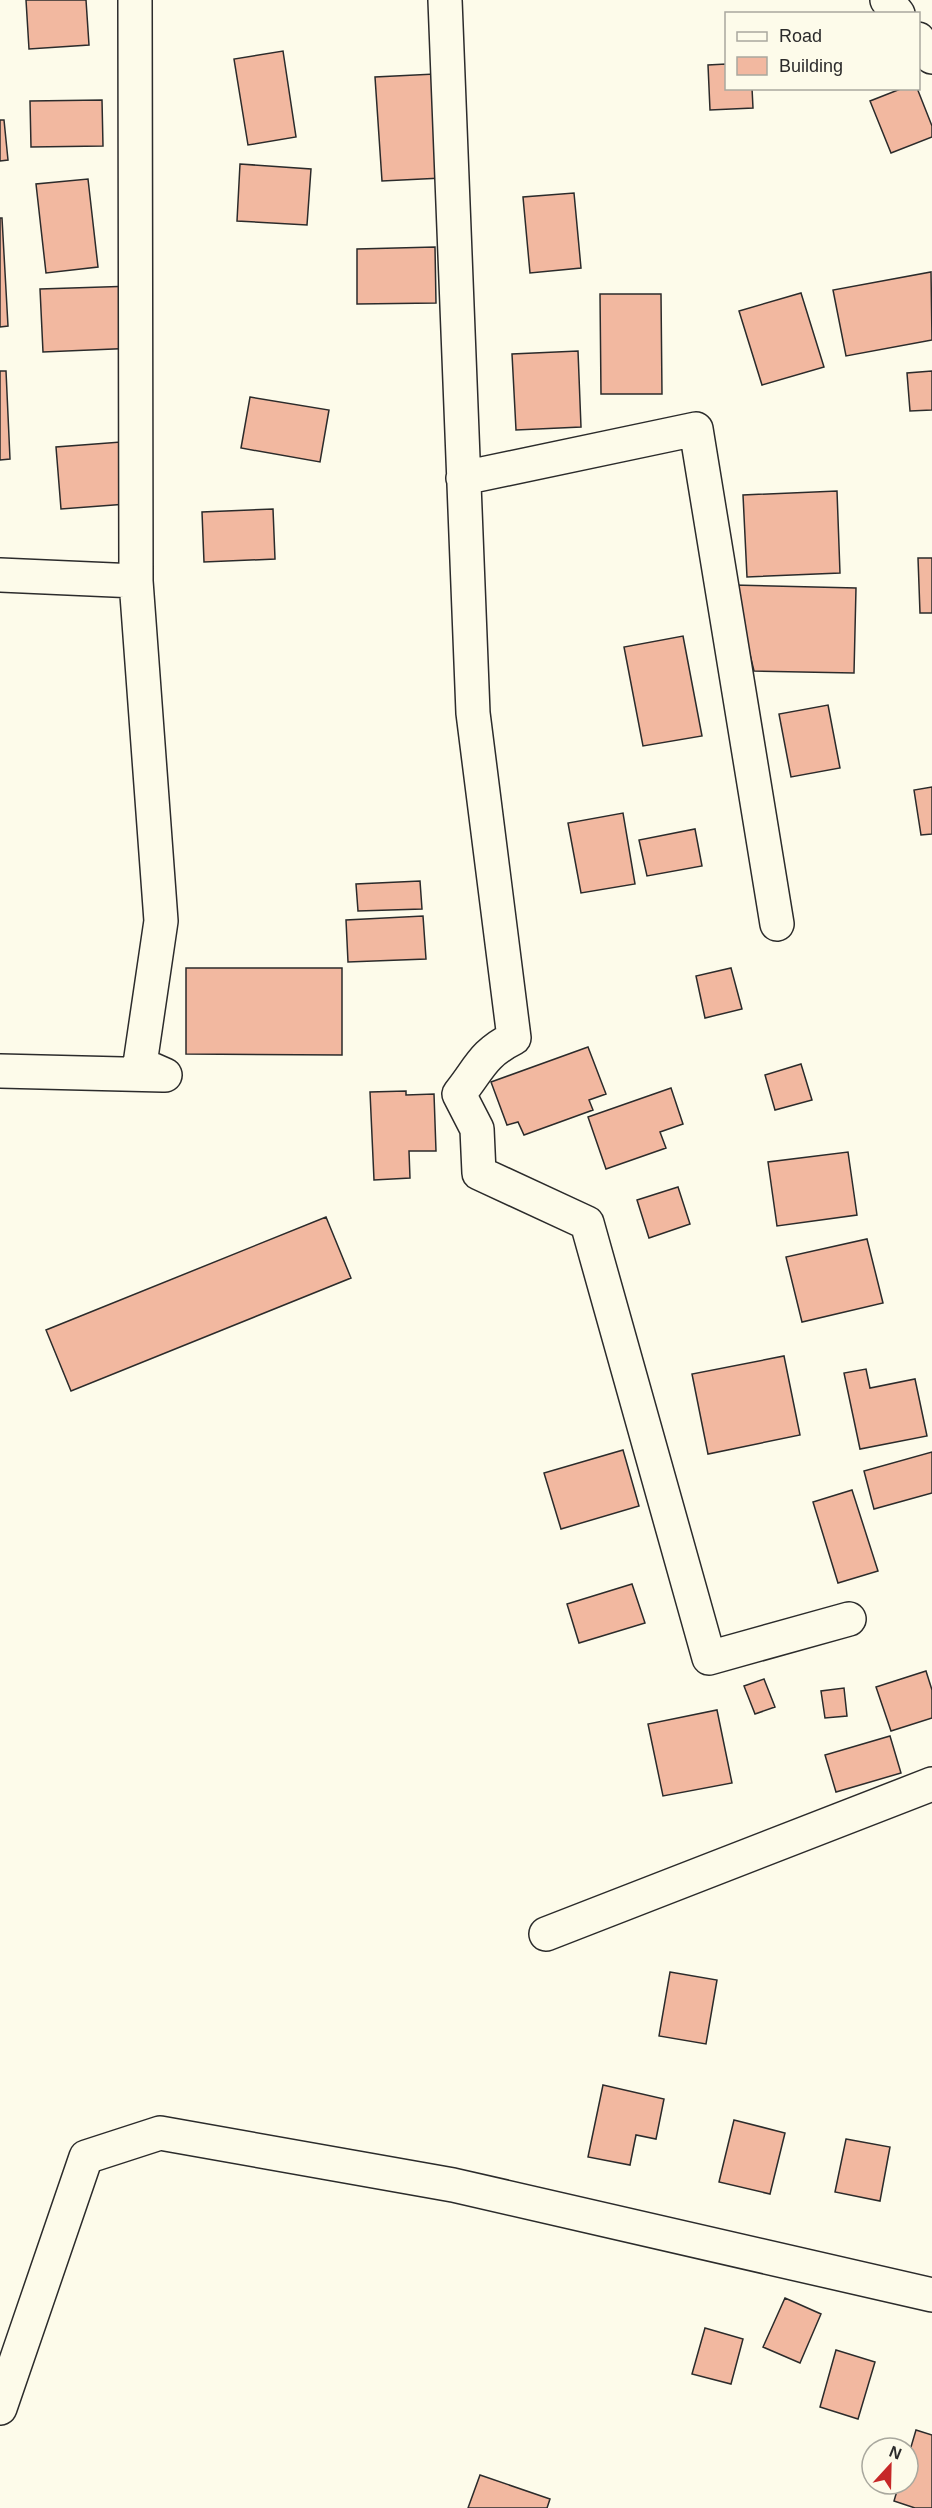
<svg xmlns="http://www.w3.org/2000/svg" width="932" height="2508" viewBox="0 0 932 2508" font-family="Helvetica,sans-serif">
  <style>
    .building { fill: #f2b8a0; stroke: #2b2b2b; stroke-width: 1.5 }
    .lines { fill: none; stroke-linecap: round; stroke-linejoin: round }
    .minor-casing { stroke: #2b2b2b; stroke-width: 36 }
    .minor { stroke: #fdfbea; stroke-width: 33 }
  </style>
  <rect width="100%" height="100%" fill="#fdfbea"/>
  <!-- building -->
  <path class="building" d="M26 0H86L89 45 29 49Z
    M283 51 296 137 248 145 234 59Z
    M726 64V88H752L753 108 710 110 708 65Z
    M435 74 442 178 382 181 375 77Z
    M903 88H917L932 126V137L891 153 870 101Z
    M102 100 103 146 31 147 30 101Z
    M0 120H4L8 160 0 161Z
    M240 164 311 169 307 225 237 221Z
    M88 179 98 267 46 273 36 184Z
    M574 193 581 268 530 273 523 197Z
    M0 218H2L8 326 0 327Z
    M435 247 436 303 357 304V249Z
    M931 272 932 340 846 356 833 290Z
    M134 286 137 348 43 352 40 289Z
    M801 293 824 367 762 385 739 311Z
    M600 294H661L662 394H601Z
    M578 351 581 427 516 430 512 354Z
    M0 371H6L10 459 0 460Z
    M932 371V410L910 411 907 373Z
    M250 397 329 410 320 462 241 448Z
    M134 441 140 503 61 509 56 447Z
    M837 491 840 573 747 577 743 495Z
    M273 509 275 559 204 562 202 512Z
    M918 558H932V613H920Z
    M733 585 856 588 854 673 754 671Z
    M683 636 702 736 643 746 624 647Z
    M828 705 840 768 791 777 779 714Z
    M932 787V834L921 835 914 790Z
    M623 813 635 884 581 893 568 823Z
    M695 829 702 866 647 876 639 840Z
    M420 881 422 909 358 911 356 884Z
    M423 916 426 959 348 962 346 920Z
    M186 968H342V1055L186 1054Z
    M731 968 742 1009 705 1018 696 976Z
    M588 1047 606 1094 589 1100 593 1110 524 1135 518 1122 507 1125 491 1082Z
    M801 1064 812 1100 775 1110 765 1075Z
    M671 1088 683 1124 660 1132 666 1148 606 1169 588 1117Z
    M406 1091V1095L434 1094 436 1151H409L410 1178 374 1180 370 1092Z
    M848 1152 857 1215 777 1226 768 1162Z
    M678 1187 690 1224 649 1238 637 1200Z
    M326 1217 351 1278 71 1391 46 1330Z
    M867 1239 883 1303 802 1322 786 1257Z
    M784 1356 800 1435 708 1454 692 1374Z
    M866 1369 870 1388 915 1379 927 1436 860 1449 844 1373Z
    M623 1450 639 1506 561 1529 544 1473Z
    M932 1452V1493L874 1509 864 1471Z
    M852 1490 878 1571 838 1583 813 1502Z
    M632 1584 645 1623 579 1643 567 1604Z
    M926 1671 932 1690V1718L891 1731 876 1687Z
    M764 1679 775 1707 755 1714 744 1686Z
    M844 1688 847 1716 825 1718 821 1691Z
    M717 1710 732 1783 663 1796 648 1724Z
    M890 1736 901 1773 836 1792 825 1755Z
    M670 1972 717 1980 706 2044 659 2036Z
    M603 2085 664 2099 656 2139 636 2135 630 2165 588 2157Z
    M734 2120 785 2133 770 2194 719 2182Z
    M846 2139 890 2147 880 2201 835 2192Z
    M785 2298 821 2314 800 2363 763 2347Z
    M705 2328 743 2339 731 2384 692 2374Z
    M836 2350 875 2362 858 2419 820 2407Z
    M916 2430 932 2435V2508H915L894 2501 899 2484H908V2457Z
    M480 2475 550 2499 547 2508H468Z"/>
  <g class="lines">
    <defs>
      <path id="minor" d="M135 0 136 581 161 921 140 1064 165 1075
        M445 0 473 713 514 1038C482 1054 480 1068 459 1094L477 1129 479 1173 587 1223 709 1658 849 1619
        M887 0 898 14
        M918 39 932 57
        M463 478 696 429 777 924
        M0 575 136 581
        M0 1071 163 1075
        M546 1934 932 1784
        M0 2408 86 2157 160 2133 453 2185 932 2295"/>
    </defs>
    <!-- minor casing -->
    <use href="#minor" class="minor-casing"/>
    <!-- minor -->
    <use href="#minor" class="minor"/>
  </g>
  <!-- legend -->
  <rect x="725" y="12" width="195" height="78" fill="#fdfbea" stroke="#a9a89e" stroke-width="1.5"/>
  <rect x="737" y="32" width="30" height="9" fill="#fdfbea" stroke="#a9a89e" stroke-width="1.5"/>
  <text x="779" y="42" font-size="18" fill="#2b2b2b">Road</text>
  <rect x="737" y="57" width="30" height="18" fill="#f2b8a0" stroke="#a9a89e" stroke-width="1.5"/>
  <text x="779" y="72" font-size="18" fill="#2b2b2b">Building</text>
  <!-- north arrow -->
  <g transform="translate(890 2466) rotate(22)"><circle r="28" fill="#fdfbea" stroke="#a9a89e" stroke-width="1.5"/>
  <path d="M0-4.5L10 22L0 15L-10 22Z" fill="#c62828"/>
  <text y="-9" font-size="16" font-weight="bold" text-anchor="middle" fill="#2b2b2b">N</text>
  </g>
</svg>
